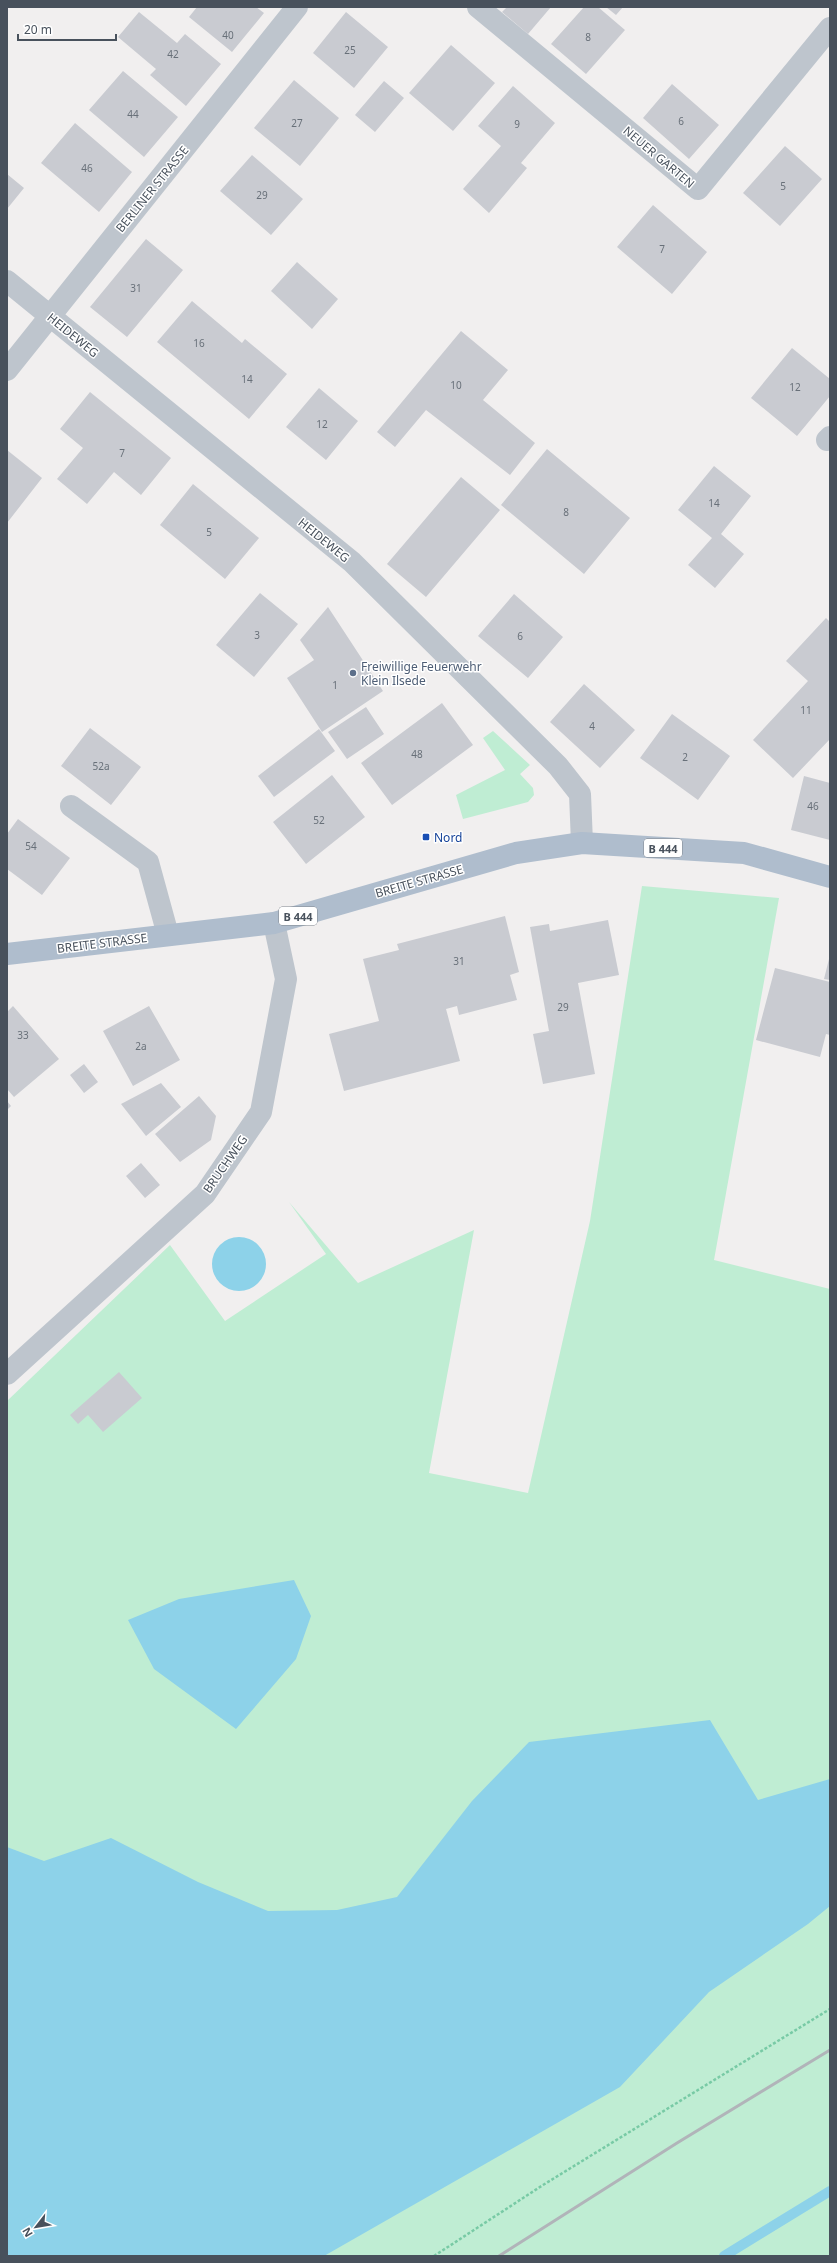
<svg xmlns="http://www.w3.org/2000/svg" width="837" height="2263" viewBox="0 0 837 2263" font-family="'Noto Sans',sans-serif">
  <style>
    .green { fill: #bfedd3 }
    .water { fill: #8dd2e9 }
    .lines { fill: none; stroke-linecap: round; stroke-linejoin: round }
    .stream { stroke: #8dd2e9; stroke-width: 10 }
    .building { fill: #c9cbd1 }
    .path { stroke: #78caa5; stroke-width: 2.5; stroke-dasharray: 3 2; stroke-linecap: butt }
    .minor { stroke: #bec5cd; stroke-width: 22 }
    .major { stroke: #afbdcd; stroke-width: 22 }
    .rail { stroke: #b1b4b9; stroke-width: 3 }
    .service-dot { fill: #5c6f8a; stroke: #fff; stroke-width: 1.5 }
    .transit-dot { fill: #1a4fb4; stroke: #fff; stroke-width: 1.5 }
    .labels { text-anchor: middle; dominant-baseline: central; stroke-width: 3; stroke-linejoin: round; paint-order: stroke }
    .number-label { font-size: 10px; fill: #687079 }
    .shield { fill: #fff; stroke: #7f858d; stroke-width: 1 }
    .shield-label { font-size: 11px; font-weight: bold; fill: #48515c }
    .street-label { font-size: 12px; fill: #48515c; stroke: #fff }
    .service-label { font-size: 12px; fill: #4e5e75; stroke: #fff; text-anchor: start }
    .transit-label { font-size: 12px; fill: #164399; stroke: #fff; text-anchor: start }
  </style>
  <rect width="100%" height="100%" fill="#f1efef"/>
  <!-- green -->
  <path class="green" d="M493 731 530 765 520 774 533 788 534 795 528 802 463 819 456 795 505 770 483 738Z
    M642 886 779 898 714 1260 830 1289V2256H7V1401L170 1245 225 1321 326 1254 289 1202 358 1283 474 1230 429 1473 528 1493 590 1221Z"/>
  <!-- water -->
  <path class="water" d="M212 1264a27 27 0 1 1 54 0a27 27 0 1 1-54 0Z
    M294 1580 311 1616 296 1659 236 1729 154 1669 128 1620 179 1599Z
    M710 1720 758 1800 830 1779V1906L808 1924 709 1992 620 2087 324 2256H7V1847L44 1861 111 1838 198 1882 268 1911 337 1910 397 1897 472 1801 529 1742Z"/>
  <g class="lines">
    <!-- stream -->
    <path class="stream" d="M724 2256 830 2191"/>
  </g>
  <!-- building -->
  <path class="building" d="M197 7H256L264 13 232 52 189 17Z
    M507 7H551L528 34 502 12Z
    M584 7H598L625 30 586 74 551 44Z
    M606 7H623L616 15Z
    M139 12 177 43 185 34 221 64 186 106 150 75 156 69 118 37Z
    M346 12 388 47 354 88 313 53Z
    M451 45 495 83 453 131 409 93Z
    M123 71 178 117 144 157 89 110Z
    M294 80 339 118 300 166 254 128Z
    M384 81 404 98 375 132 355 115Z
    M672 84 719 125 689 159 643 118Z
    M513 86 555 123 521 163 527 168 489 213 463 189 501 146 478 126Z
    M75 123 132 172 99 212 41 163Z
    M785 146 822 179 780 226 743 193Z
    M252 155 303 199 271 235 220 191Z
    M7 174 24 188 7 209Z
    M653 205 707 252 672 294 617 247Z
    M146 239 183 270 127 337 90 307Z
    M297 262 338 299 312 329 271 291Z
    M192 301 242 343 245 339 287 374 249 419 157 342Z
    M461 331 508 370 483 400 535 443 510 475 426 410 395 447 377 432Z
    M792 348 830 379V396L797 436 751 398Z
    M319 388 358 421 326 460 286 427Z
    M90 392 171 458 141 495 114 472 87 504 57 479 83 448 60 429Z
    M547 449 630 518 584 574 501 505Z
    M7 450 42 478 7 523Z
    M714 466 751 496 721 534 744 554 715 588 688 565 712 538 678 510Z
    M461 477 500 510 426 597 387 564Z
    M193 484 259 538 225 579 160 525Z
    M260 593 298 624 254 677 216 645Z
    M514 594 563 637 528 678 478 636Z
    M328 607 383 691 322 732 287 678 314 660 300 640Z
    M826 618 830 622V739L793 778 753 740 808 681 786 661Z
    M584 684 635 730 600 768 550 722Z
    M442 703 473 745 392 805 361 763Z
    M366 707 384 734 347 759 328 732Z
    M672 714 730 756 698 800 640 758Z
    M90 728 141 767 111 805 61 766Z
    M319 729 335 751 274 797 258 776Z
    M332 775 365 817 306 864 273 822Z
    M804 776 830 783V840L791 830Z
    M18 819 70 858 42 895 7 869V834Z
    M505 916 519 972 510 975 517 1000 459 1015 457 1006 446 1009 460 1061 344 1091 329 1034 379 1021 363 959 399 950 397 944Z
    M608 920 619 975 578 983 595 1074 543 1084 533 1034 549 1031 530 927 549 924 550 931Z
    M829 959H830V980L824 979Z
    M775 968 830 982V1035L826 1034 820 1057 756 1040Z
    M13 1006 59 1059 14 1097 7 1089V1012Z
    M149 1006 180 1060 133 1086 103 1031Z
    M84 1064 98 1082 84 1093 70 1075Z
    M161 1083 181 1107 146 1136 121 1104Z
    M199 1096 216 1116 211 1140 180 1162 155 1134Z
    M7 1101 11 1106 7 1110Z
    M141 1163 160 1185 145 1198 126 1176Z
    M119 1372 142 1398 103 1432 88 1415 78 1424 70 1415Z"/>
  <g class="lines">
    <!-- path -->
    <path class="path" d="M434 2256 543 2185 830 2009"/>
    <!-- minor -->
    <path class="minor" d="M478 7 698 189 830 28
      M7 281 352 562 558 766 580 794 582 843
      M7 370 297 7
      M827 440 830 437
      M71 806 148 862 168 935
      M7 1374 205 1194 261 1112 286 979 274 923"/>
    <!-- major -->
    <path class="major" d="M7 954 274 923 516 853 582 843 744 853 830 877"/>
    <!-- rail -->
    <path class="rail" d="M499 2256 677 2143 830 2050"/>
  </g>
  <!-- markers -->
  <circle class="service-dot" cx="353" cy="673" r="4"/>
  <rect class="transit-dot" x="422" y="833" width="8" height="8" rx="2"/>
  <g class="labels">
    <!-- number labels -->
    <g class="number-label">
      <text x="228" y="35">40</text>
      <text x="588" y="37">8</text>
      <text x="350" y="50">25</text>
      <text x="173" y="54">42</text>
      <text x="133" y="114">44</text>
      <text x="681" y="121">6</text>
      <text x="297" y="123">27</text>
      <text x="517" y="124">9</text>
      <text x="87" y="168">46</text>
      <text x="783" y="186">5</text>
      <text x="262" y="195">29</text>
      <text x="662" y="249">7</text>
      <text x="136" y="288">31</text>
      <text x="199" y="343">16</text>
      <text x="247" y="379">14</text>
      <text x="456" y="385">10</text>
      <text x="795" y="387">12</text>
      <text x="322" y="424">12</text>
      <text x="122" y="453">7</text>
      <text x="714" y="503">14</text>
      <text x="566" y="512">8</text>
      <text x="209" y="532">5</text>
      <text x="257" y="635">3</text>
      <text x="520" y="636">6</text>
      <text x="335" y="685">1</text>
      <text x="806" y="710">11</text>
      <text x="592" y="726">4</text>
      <text x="417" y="754">48</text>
      <text x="685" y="757">2</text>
      <text x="101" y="766">52a</text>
      <text x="813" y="806">46</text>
      <text x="319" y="820">52</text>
      <text x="31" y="846">54</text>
      <text x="459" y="961">31</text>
      <text x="563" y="1007">29</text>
      <text x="23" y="1035">33</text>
      <text x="141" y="1046">2a</text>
    </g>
    <!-- shield labels -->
    <g class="shield">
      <rect x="644" y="839" width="38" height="18" rx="3"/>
      <rect x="279" y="907" width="38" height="18" rx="3"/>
    </g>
    <g class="shield-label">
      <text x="663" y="848">B 444</text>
      <text x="298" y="916">B 444</text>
    </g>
    <!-- street labels -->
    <g class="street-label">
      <text transform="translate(659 157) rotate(40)">NEUER GARTEN</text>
      <text transform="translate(152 189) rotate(-51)">BERLINER STRASSE</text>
      <text transform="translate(73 335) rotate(39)">HEIDEWEG</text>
      <text transform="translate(324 540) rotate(39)">HEIDEWEG</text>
      <text transform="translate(419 881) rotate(-16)">BREITE STRASSE</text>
      <text transform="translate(102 943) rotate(-7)">BREITE STRASSE</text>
      <text transform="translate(225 1164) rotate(-55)">BRUCHWEG</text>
    </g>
    <!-- service labels -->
    <g class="service-label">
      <text x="361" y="666">Freiwillige Feuerwehr<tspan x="361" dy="14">Klein Ilsede</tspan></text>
    </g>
    <!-- transit labels -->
    <g class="transit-label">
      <text x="434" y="837">Nord</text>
    </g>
  </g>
  <!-- border -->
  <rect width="837" height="2263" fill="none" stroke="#48515c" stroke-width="16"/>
  <!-- north arrow -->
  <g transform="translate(36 2227) rotate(239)" stroke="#ffffff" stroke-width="3" paint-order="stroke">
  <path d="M0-3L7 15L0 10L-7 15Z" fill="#48515c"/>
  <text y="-6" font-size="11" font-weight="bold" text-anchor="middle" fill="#48515c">N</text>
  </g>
  <!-- scale -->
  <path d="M18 34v6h98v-6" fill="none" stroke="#48515c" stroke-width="2"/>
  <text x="24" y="34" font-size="12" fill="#48515c" stroke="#ffffff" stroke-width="3" paint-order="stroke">20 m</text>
</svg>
